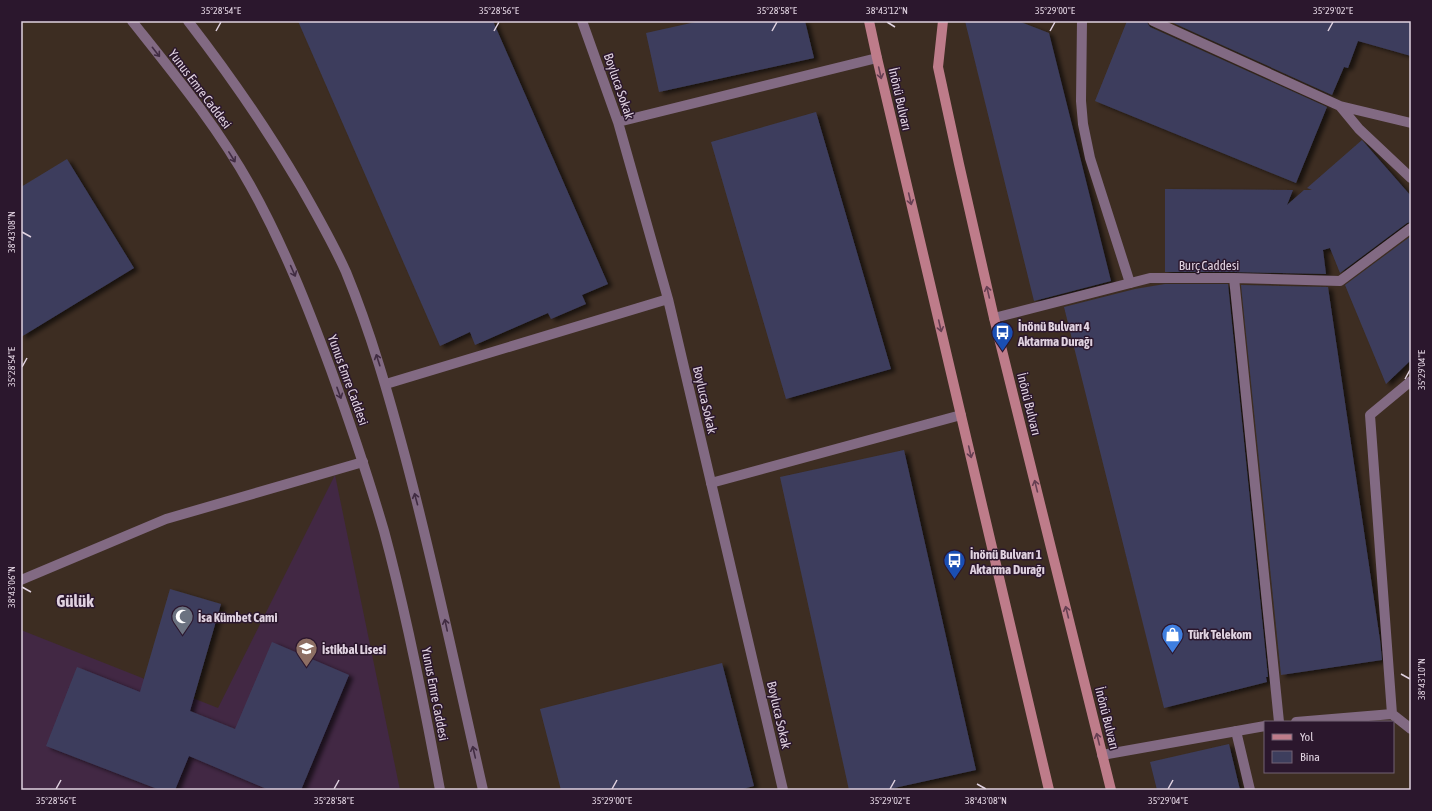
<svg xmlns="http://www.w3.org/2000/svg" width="1432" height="811" viewBox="0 0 1432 811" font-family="'Asap Condensed',sans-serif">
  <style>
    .commercial { fill: #3d2d22; fill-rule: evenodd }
    .built { fill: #422844 }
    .building { fill: #3d3e5d; filter: url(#shadow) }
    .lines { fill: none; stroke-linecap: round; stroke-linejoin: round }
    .service { stroke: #826a83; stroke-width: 10 }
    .minor { stroke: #826a83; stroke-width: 10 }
    .tertiary { stroke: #826a83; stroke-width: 10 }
    .primary { stroke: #be7c8a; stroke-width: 10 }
    .oneway { stroke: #412c42 }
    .oneway2 { stroke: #663f52 }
    .ticks { fill: none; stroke: #e0d2e0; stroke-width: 1.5 }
    .labels { text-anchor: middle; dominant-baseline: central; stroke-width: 3; stroke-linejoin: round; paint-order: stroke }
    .street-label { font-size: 13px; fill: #e0d2e0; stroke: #2b172d }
    .poi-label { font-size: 13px; font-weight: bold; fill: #e0d2e0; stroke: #2b172d; text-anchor: start }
    .district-label { font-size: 17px; font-weight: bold; fill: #e0d2e0; stroke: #2b172d }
    .neatline { fill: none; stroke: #e0d2e0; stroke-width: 1.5 }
    .ticks-label { font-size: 10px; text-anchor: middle; fill: #e0d2e0 }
  </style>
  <defs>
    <filter id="shadow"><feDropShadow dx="4.5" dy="2.5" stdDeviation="2" flood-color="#0009"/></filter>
  </defs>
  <rect width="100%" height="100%" fill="#362137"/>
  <!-- commercial -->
  <path class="commercial" d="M21 21H1411V790H21ZM1265 722H1393V772H1265Z"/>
  <!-- built -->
  <path class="built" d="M335 475 400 790H21V630L218 708Z"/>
  <!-- building -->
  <path class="building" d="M298 21H493L608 284 582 295 586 304 551 319 548 313 475 345 470 332 440 346Z
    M700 21H805L814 58 659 92 646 33Z
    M965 21H1018L1049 33 1111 281 1034 301Z
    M1127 21H1147L1148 24 1150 27 1327 107 1296 183 1095 101Z
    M1169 21H1411V56L1358 41 1348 68 1344 67 1332 95Z
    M816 112 891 369 786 399 711 142Z
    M1362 140 1411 196V222L1407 223 1340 273 1330 248 1323 250 1326 274 1234 272H1165V189L1293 190 1287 205 1304 190H1312L1307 188Z
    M67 159 134 268 21 337V187Z
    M1411 236V360L1386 384 1345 285Z
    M1165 284H1228L1268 677H1266L1267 682 1164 708 1064 307 1135 289Z
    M1241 285 1328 287 1380 640 1382 660 1281 675Z
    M904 450 976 770 885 790H849L780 477Z
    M170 589 221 604 190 711 235 729 272 642 349 675 301 790H269L189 756 175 790H160L46 746 77 667 140 692Z
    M722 663 754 786 739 790H561L540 709Z
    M1229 744 1240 790H1157L1150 762Z"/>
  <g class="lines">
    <!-- service -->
    <path class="service" d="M1082 21 1081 101 1083 124 1090 158 1130 283
      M711 483 961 415
      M21 580 166 519 363 462
      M1236 731 1250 790"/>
    <!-- minor -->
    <path class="minor" d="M582 21 618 122 668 299 783 790
      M1153 21 1340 106 1359 129 1411 178
      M1340 106 1411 123
      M618 122 877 58
      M1234 278 1279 722
      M994 318 1150 278H1234L1340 281 1411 228
      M386 384 668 299
      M1392 714 1370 415 1411 381
      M1296 722 1392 714 1411 729
      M1102 755 1265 726"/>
    <!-- tertiary -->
    <path class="tertiary" d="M132 21C174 74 217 126 250 185 283 244 308 307 331 370 350 423 368 476 384 531 407 616 424 703 440 790
      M188 21C229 74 267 129 301 187 317 215 333 243 346 272 371 333 389 396 406 460 435 569 458 680 483 790"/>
    <!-- primary -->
    <path class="primary" d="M869 21 877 58 1049 790
      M943 21 938 67 959 164 994 318 1111 790"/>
  </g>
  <!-- one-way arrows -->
  <defs><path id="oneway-shaft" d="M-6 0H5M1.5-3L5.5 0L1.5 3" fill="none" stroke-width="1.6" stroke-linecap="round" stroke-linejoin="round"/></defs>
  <g class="oneway">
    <use href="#oneway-shaft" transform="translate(156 52) rotate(52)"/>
    <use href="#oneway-shaft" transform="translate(232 157) rotate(58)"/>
    <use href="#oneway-shaft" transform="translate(293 271) rotate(66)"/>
    <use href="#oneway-shaft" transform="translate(378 360) rotate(-108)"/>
    <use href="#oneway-shaft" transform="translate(339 393) rotate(70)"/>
    <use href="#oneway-shaft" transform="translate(416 499) rotate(-105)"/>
    <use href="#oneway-shaft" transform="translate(446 625) rotate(-102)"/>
    <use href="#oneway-shaft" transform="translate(474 752) rotate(-103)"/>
  </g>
  <g class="oneway2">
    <use href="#oneway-shaft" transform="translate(880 73) rotate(77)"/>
    <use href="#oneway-shaft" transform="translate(910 199) rotate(77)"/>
    <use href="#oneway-shaft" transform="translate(988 292) rotate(-103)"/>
    <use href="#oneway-shaft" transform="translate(940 326) rotate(77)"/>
    <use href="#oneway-shaft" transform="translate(970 452) rotate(77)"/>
    <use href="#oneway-shaft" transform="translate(1036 486) rotate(-104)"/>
    <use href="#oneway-shaft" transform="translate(1067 612) rotate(-104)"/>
    <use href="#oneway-shaft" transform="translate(1098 739) rotate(-104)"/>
  </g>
  <!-- ticks -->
  <path class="ticks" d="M887 22 895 27M216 31 221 22M494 31 499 22M772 31 777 22M1050 31 1055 22M1328 31 1333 22M22 232 31 237M22 367 27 358M1405 379 1410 370M22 587 31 592M1401 674 1410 679M977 784 986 789M56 789 61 780M334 789 339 780M612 789 617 780M890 789 895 780M1168 789 1173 780"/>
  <!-- icons -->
  <defs>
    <symbol id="bus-pin" viewBox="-11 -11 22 30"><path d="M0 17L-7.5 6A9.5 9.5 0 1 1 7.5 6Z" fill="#1a4fb4" stroke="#2b172d"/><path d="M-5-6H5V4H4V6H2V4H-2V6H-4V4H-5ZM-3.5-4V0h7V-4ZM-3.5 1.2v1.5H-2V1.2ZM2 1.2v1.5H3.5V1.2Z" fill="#fff"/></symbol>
    <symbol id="mosque-pin" viewBox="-11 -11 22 30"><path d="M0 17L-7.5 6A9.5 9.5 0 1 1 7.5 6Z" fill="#6b7280" stroke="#2b172d"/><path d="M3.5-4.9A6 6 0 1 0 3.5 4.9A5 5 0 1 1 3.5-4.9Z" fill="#fff"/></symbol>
    <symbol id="shop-pin" viewBox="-11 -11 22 30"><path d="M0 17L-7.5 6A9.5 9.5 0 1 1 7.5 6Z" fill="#3f7fe0" stroke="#2b172d"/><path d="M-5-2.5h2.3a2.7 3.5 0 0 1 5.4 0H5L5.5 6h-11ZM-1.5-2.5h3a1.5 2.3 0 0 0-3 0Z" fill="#fff"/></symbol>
    <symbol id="school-pin" viewBox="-11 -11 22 30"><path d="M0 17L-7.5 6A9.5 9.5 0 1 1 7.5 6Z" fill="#8d6e63" stroke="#2b172d"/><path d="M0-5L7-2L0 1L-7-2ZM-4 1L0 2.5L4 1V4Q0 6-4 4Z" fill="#fff"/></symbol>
  </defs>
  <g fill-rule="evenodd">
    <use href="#bus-pin" x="990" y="320" width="25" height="34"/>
    <use href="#bus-pin" x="942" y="548" width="25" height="34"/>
    <use href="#mosque-pin" x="170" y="604" width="25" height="34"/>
    <use href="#shop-pin" x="1160" y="622" width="25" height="34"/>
    <use href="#school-pin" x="294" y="636" width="25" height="34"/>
  </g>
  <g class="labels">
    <!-- street labels -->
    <g class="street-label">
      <text transform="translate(619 86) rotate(71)">Boyluca Sokak</text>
      <text transform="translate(200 89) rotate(53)">Yunus Emre Caddesi</text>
      <text transform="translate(900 99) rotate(77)">İnönü Bulvarı</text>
      <text x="1209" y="265">Burç Caddesi</text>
      <text transform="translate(348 380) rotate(70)">Yunus Emre Caddesi</text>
      <text transform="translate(705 400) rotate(77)">Boyluca Sokak</text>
      <text transform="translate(1029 404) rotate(76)">İnönü Bulvarı</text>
      <text transform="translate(435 694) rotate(79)">Yunus Emre Caddesi</text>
      <text transform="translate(779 715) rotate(77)">Boyluca Sokak</text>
      <text transform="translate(1107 718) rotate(76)">İnönü Bulvarı</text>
    </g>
    <!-- poi labels -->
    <g class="poi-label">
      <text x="1018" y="326">İnönü Bulvarı 4<tspan x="1018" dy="15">Aktarma Durağı</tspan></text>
      <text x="970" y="554">İnönü Bulvarı 1<tspan x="970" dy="15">Aktarma Durağı</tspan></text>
      <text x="198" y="617">İsa Kümbet Cami</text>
      <text x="1188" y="634">Türk Telekom</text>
      <text x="322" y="649">İstikbal Lisesi</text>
    </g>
    <!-- district labels -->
    <g class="district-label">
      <text x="75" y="601">Gülük</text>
    </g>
  </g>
  <!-- border -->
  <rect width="1432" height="811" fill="none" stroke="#2b172d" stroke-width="44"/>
  <!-- legend -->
  <rect x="1264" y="721" width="130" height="52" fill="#2b172d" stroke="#736275"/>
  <rect x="1272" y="734" width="20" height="6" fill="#be7c8a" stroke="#736275"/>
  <text x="1300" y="741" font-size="12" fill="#e0d2e0">Yol</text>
  <rect x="1272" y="751" width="20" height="12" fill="#3d3e5d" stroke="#736275"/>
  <text x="1300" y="761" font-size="12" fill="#e0d2e0">Bina</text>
  <rect x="22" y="22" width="1388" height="767" class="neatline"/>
  <g class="ticks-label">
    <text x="221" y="14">35°28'54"E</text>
    <text x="499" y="14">35°28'56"E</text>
    <text x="777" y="14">35°28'58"E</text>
    <text x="887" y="14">38°43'12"N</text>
    <text x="1055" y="14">35°29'00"E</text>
    <text x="1333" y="14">35°29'02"E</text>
    <text transform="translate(11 232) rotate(-90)" y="4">38°43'08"N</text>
    <text transform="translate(11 367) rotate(-90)" y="4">35°28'54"E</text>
    <text transform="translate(1421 370) rotate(-90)" y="4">35°29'04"E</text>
    <text transform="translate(11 587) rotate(-90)" y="4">38°43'06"N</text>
    <text transform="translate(1421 679) rotate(-90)" y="4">38°43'10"N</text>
    <text x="56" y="804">35°28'56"E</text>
    <text x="334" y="804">35°28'58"E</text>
    <text x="612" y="804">35°29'00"E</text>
    <text x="890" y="804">35°29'02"E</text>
    <text x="986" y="804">38°43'08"N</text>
    <text x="1168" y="804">35°29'04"E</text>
  </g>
</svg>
